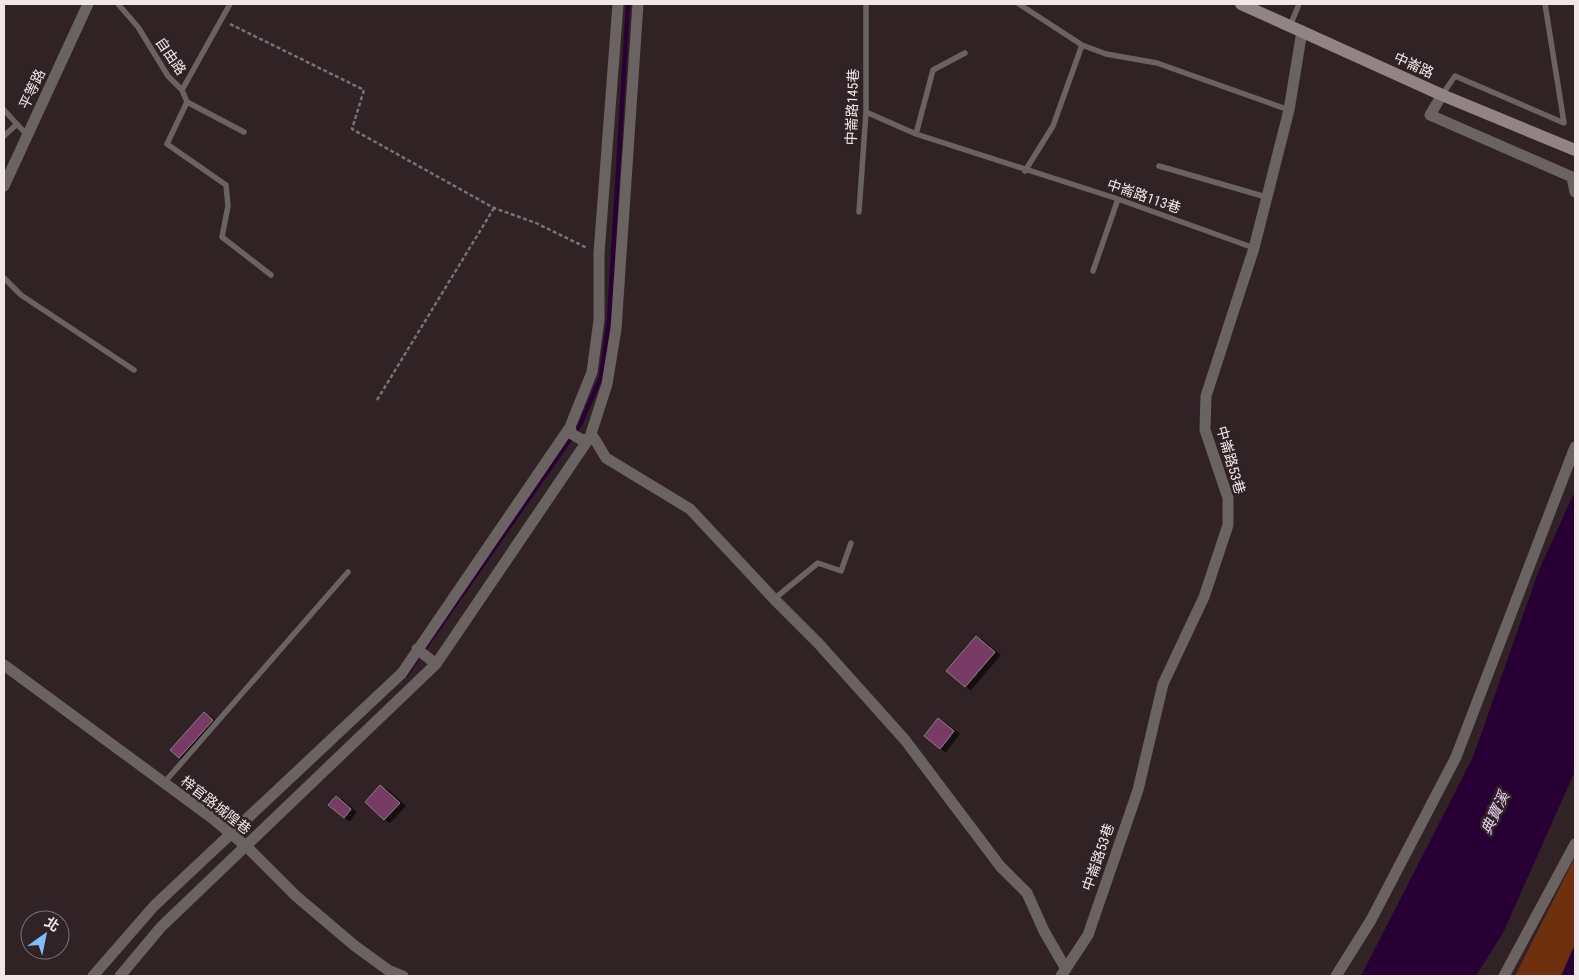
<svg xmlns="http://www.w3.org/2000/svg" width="1579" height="980" viewBox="0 0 1579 980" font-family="'Roboto Condensed','Noto Sans TC',sans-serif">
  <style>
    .green { fill: #6e300f }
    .water { fill: #290035 }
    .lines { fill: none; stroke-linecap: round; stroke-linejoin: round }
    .stream { stroke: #290035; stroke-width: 4.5 }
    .building { fill: #783a66; stroke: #8c7d86; filter: url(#shadow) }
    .path { stroke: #7d7073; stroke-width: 2.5; stroke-dasharray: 4 2.5; stroke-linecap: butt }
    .lane { stroke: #6b6362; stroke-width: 5.5 }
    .street { stroke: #6b6362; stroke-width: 11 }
    .secondary { stroke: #928483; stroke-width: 12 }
    .labels { text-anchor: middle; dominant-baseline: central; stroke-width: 5; stroke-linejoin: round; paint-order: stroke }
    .street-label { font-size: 14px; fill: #f1e7e9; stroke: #312226 }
    .water-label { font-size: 15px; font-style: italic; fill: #ecd3f6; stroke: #312226 }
  </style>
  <defs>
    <filter id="shadow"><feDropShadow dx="5.5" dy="3" stdDeviation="0" flood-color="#0009"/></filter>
  </defs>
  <rect width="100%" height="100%" fill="#312226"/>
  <!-- green -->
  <path class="green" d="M1575 857V976H1515Z"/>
  <!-- water -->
  <path class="water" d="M1575 491V771L1503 933 1476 976H1361L1473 757 1539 570Z
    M1575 944V976H1561Z"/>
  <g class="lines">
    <!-- stream -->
    <path class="stream" d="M406 675 580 425 601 377 609 320 628 4"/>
  </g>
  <!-- building -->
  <path class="building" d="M976 636 995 652 965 687 946 671Z
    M204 712 213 720 179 758 170 750Z
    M938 718 954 731 940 749 924 736Z
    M380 785 400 803 384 820 365 802Z
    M336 796 351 809 344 818 328 805Z"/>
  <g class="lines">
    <!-- path -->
    <path class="path" d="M230 24 364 90 352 129 494 208 536 223 587 248
      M377 400 494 208"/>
    <!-- lane -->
    <path class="lane" d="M118 4 138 27 168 76 182 90 230 4
      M1019 4 1082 45 1106 54 1157 63 1289 110
      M1290 26 1299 4
      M182 90 187 102 167 144 226 185 228 206 222 237 271 275
      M1442 95 1455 76 1564 123 1545 4
      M187 102 244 132
      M4 110 27 135
      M866 112 916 134 1118 199 1254 248
      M916 134 933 70 965 53
      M4 136 17 124
      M1159 166 1266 197
      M1025 171 1053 126 1082 45
      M859 212 866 112V4
      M1093 271 1118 199
      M4 278 21 295 134 370
      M774 599 818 563 841 571 851 543
      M163 784 348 572"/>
    <!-- street -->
    <path class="street" d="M1442 95 1430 115 1572 177 1575 192
      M4 186 88 4
      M570 427 572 434 582 440 594 438 606 458 690 509 774 599 819 644 905 740 1000 866 1027 893 1044 931 1066 969
      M417 649 436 664
      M4 665 212 818 247 847 296 896 355 946 388 970 403 976
      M93 976 154 906 402 673 570 427 592 372 599 320V253L618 4
      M120 976 161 927 436 664 590 437 607 384 616 329 638 4
      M1061 976 1088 935 1138 790 1163 684 1204 597 1228 525V498L1205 430 1206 396 1254 248 1289 110 1302 31
      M1336 976 1371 920 1456 757 1575 447
      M1504 976 1575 844"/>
    <!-- secondary -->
    <path class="secondary" d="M1241 4 1442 95 1575 150"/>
  </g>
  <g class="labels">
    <!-- street labels -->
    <g class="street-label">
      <text transform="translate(171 56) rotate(56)">自由路</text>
      <text transform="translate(1414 65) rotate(24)">中崙路</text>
      <text transform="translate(32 89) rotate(-65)">平等路</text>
      <text transform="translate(852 107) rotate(-88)">中崙路145巷</text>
      <text transform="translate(1144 196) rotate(19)">中崙路113巷</text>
      <text transform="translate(1231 460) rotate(74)">中崙路53巷</text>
      <text transform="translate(216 805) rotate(38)">梓官路城隍巷</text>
      <text transform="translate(1098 857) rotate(-71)">中崙路53巷</text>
    </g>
    <!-- water labels -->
    <g class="water-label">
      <text transform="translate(1495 813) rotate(-64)">典寶溪</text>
    </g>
  </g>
  <!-- border -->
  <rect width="1579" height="980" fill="none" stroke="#f1e7e9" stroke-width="10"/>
  <!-- north arrow -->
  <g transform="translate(45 935) rotate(33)"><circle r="24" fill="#312226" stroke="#7e7174"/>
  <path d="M0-4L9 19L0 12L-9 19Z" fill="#82bcfa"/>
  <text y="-8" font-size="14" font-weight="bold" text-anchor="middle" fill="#f1e7e9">北</text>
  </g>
</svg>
